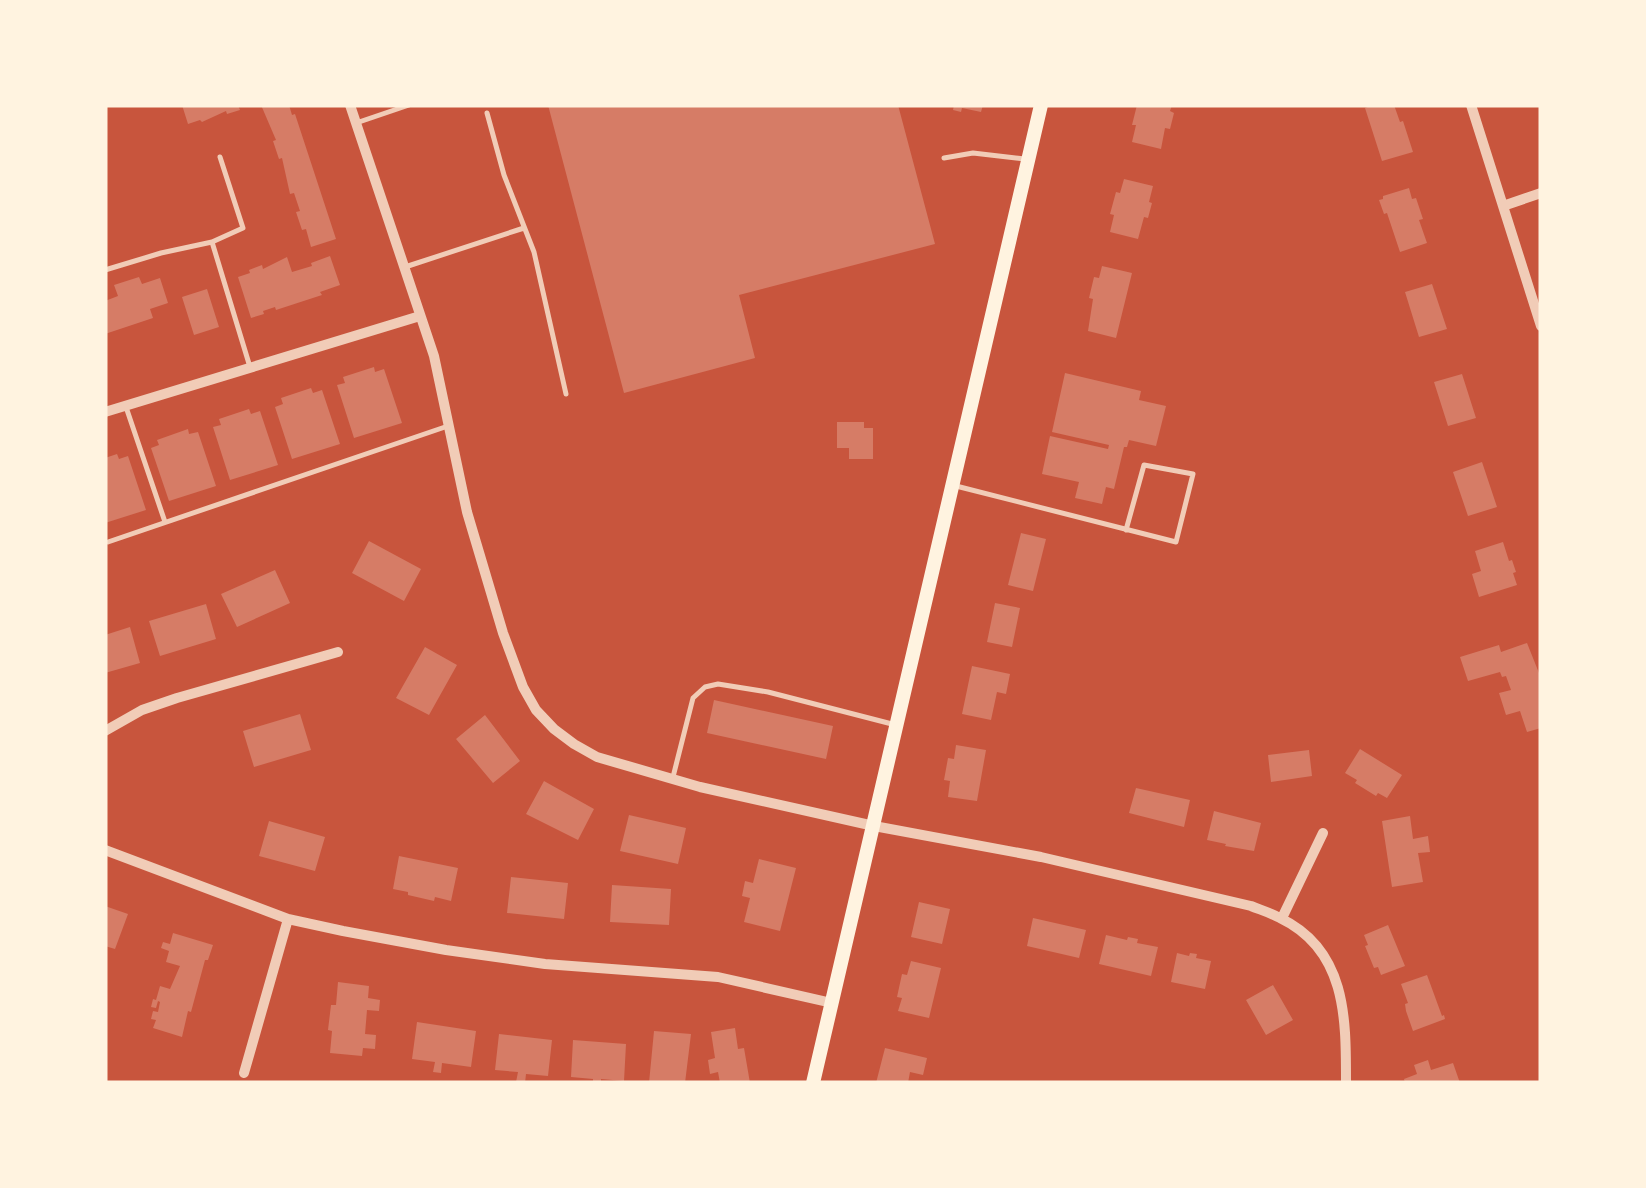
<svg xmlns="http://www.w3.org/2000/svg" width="1646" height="1188" viewBox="0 0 1646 1188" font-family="'Noto Sans',sans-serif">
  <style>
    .building { fill: #d67c66 }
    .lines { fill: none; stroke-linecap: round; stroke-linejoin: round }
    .service { stroke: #f1ccb7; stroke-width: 5 }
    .minor { stroke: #f1ccb7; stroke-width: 10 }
    .secondary { stroke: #fff3e0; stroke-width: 14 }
  </style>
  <rect width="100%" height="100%" fill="#c8553d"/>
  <!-- building -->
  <path class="building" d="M182 105H238L240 110 227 114 226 111 202 122 200 120 188 124Z
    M261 105H289L292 115 295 114 336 239 311 247 306 229 302 230 296 212 300 211 294 193 290 194 282 158 279 159 273 141 276 140Z
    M548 105H898L935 244 739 295 755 358 624 393Z
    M954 105H983L981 112 962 108 961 112 953 110Z
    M1137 105H1172L1170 111 1174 113 1170 129 1165 128 1161 149 1132 142 1136 125H1132Z
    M1373 105H1394L1400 122 1403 121 1413 152 1382 161 1365 108Z
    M1124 179 1153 186 1149 202 1152 203 1148 218 1144 217 1138 239 1110 232 1114 215 1110 214 1116 192 1120 193Z
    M1409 188 1412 199 1416 198 1423 219 1419 220 1427 243 1400 252 1387 213 1384 214 1379 200 1383 199V196Z
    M330 256 340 285 320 292 322 295 276 310 275 307 263 311 264 314 251 318 238 277 250 273 249 270 262 265 263 269 287 257 292 272 312 266 311 263Z
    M1102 266 1132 273 1116 338 1088 331 1093 299 1089 298 1094 277 1099 278Z
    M139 277 142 284 160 278 168 303 150 309 153 318 105 334V301L118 296 114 285Z
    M1432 284 1447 329 1419 337 1405 292Z
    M207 289 219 327 194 335 182 297Z
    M374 367 375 372 384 369 402 423 354 438 337 385 345 383 343 377Z
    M1065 373 1141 391 1139 400 1166 406 1156 446 1129 440 1127 447H1124L1114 489 1106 487 1102 504 1075 498 1079 482 1042 474 1050 436 1108 449 1109 445 1052 432Z
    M1462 374 1476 418 1448 426 1434 382Z
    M311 388 313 393 322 390 340 444 292 459 275 407 283 404 281 398Z
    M249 409 251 414 260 411 278 465 230 480 213 427 221 425 219 419Z
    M837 422H864V428H873V459H849V448H837Z
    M188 429 189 434 198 432 216 486 169 501 151 448 159 445 157 440Z
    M117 454 119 459 128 456 146 510 105 523V458Z
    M1482 462 1497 507 1468 516 1453 472Z
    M1021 533 1046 539 1033 591 1008 585Z
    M369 541 421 569 404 601 352 573Z
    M1503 542 1509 561 1512 560 1516 572 1513 573 1517 585 1479 597 1472 574 1481 571 1475 551Z
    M275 570 290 603 237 627 221 594Z
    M995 603 1020 608 1012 647 987 642Z
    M206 604 216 639 160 656 149 621Z
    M130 627 140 663 105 673V635Z
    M1527 643 1541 678V728L1527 732 1520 711 1506 715 1499 693 1511 690 1506 676 1502 677 1500 672 1468 681 1460 657 1499 645 1501 652Z
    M425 647 457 665 429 715 396 698Z
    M972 666 1010 674 1006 694 997 692 991 720 962 714Z
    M714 700 833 726 826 759 707 733Z
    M300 714 311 750 254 767 243 731Z
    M485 715 520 761 493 783 456 739Z
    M956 745 986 750 977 801 948 797 950 781 944 780 948 758 954 759Z
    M1360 749 1402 775 1387 798 1378 793 1376 796 1355 783 1357 780 1345 773Z
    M1309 750 1312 776 1271 782 1268 755Z
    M544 781 594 809 578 840 526 814Z
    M1136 788 1190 800 1184 827 1129 813Z
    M1214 811 1261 823 1254 851 1225 846 1226 844 1207 840Z
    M629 815 686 828 678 864 620 851Z
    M1410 816 1413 839 1428 836 1430 852 1418 853 1423 882 1392 887 1382 821Z
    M269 821 325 837 315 871 259 856Z
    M399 856 458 868 451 901 435 897 434 901 408 895V892L393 889Z
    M759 859 796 868 780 931 744 922 750 898 742 896 745 881 753 883Z
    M511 877 568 883 564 919 507 913Z
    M612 885 671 889 669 925 610 922Z
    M919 902 950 909 942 944 911 937Z
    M105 906 128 914 115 949 105 946Z
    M1033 918 1086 930 1079 958 1027 946Z
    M1388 925 1405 966 1381 975 1378 967 1374 968 1365 946 1368 945 1364 935Z
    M173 933 213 945 208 960H205L191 1012 188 1011 182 1037 153 1028 156 1020 151 1019 153 1011 158 1012 160 1002 158 1001 156 1008 151 1007 153 999 156 1000 160 986 170 989 180 966 166 962 169 951 161 948 163 942 170 944Z
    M1106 935 1127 940 1128 937 1138 939 1137 943 1158 947 1151 976 1099 964Z
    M1177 953 1189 956 1190 953 1197 954 1196 958 1211 961 1205 989 1171 982Z
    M911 961 941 968 929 1018 898 1011 902 998 897 997 902 974 907 975Z
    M1427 975 1442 1016 1444 1015 1445 1019 1413 1031 1406 1011 1405 1004 1408 1003 1401 984Z
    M338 982 369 986 368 998 380 1000 379 1011 367 1010 365 1034 376 1035 375 1049 363 1048 362 1056 330 1053 332 1031 328 1030 331 1005H336Z
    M1273 985 1293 1020 1266 1035 1246 1000Z
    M417 1022 476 1031 471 1067 442 1063 441 1073 433 1072 435 1062 412 1059Z
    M735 1028 738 1049 744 1048 750 1083H720L718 1072 710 1074 708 1060 715 1058 711 1032Z
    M654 1031 691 1034 685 1083H649Z
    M499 1034 552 1040 548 1076 526 1074 525 1083 516 1082 518 1072 495 1070Z
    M573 1040 626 1044 624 1081 601 1079V1083H593V1079L571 1077Z
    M885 1048 927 1058 923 1075 910 1072 908 1083H876Z
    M1428 1060 1431 1070 1453 1063 1460 1083H1405L1404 1079 1417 1074 1414 1065Z"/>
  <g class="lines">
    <!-- service -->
    <path class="service" d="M487 113 504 175 534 252 566 394
      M359 122 409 105
      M220 157 243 228 212 242 250 367
      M944 158 973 153 1025 159
      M405 267 524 228
      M105 270 161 253 212 242
      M126 407 165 522
      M956 486 1176 542 1193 474 1144 465 1126 530
      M108 542 448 426
      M673 777 693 698 705 687 718 684 768 692 892 724"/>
    <!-- minor -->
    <path class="minor" d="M350 105 434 356 467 512 503 633 523 687 536 710 554 729 574 744 597 757 700 787 874 826 1041 857 1251 906C1261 910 1271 913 1280 918 1347 950 1346 1019 1346 1083
      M1471 105 1541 326
      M1503 206 1541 193
      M105 412 420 316
      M105 731 142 710 177 698 338 652
      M105 850 288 919 343 931 446 950 545 964 718 977 832 1003
      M1282 918 1323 833
      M244 1073 288 919"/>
    <!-- secondary -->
    <path class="secondary" d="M813 1083 1041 105"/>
  </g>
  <!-- border -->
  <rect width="1646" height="1188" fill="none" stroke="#fff3e0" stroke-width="215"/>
</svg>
